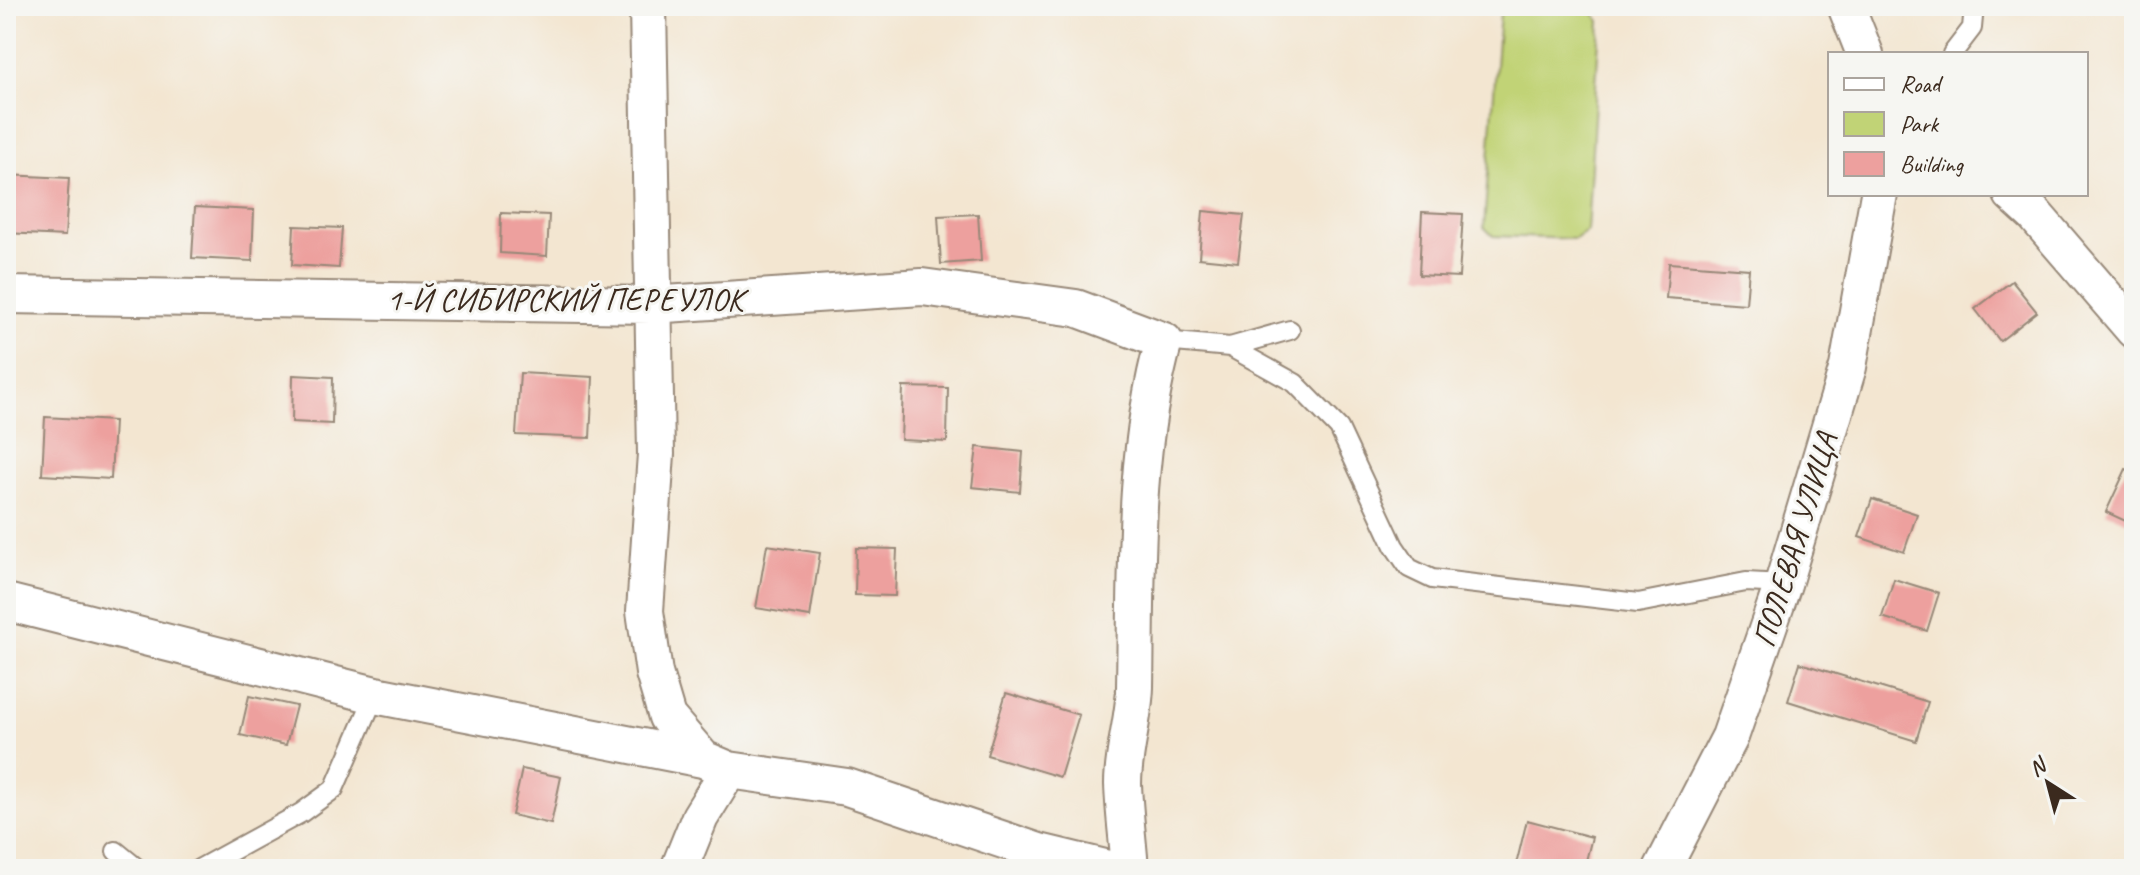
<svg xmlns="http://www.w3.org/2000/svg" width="2140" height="875" viewBox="0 0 2140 875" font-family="Caveat,sans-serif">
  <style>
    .green { fill: #c1d376; stroke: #7e7e4a; stroke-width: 2 }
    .building { fill: #eda09e }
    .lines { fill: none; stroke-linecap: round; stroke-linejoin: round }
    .service-casing { stroke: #978878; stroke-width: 22 }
    .minor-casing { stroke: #978878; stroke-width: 40 }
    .service { stroke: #fff; stroke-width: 18 }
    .minor { stroke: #fff; stroke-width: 36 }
    .labels { text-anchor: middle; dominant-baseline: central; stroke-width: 6; stroke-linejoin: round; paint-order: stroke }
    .street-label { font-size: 32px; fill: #3b2a1e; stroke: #f6f6f2 }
  </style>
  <rect width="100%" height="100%" fill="#f6f6f2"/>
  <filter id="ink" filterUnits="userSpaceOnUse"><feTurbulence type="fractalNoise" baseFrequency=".0125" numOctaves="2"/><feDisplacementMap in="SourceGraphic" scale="16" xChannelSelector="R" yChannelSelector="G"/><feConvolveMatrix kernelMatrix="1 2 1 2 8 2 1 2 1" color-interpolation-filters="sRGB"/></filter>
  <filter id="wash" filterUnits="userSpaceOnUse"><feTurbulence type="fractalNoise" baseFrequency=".006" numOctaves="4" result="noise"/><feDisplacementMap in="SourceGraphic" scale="32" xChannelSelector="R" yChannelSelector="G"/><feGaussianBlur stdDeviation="1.8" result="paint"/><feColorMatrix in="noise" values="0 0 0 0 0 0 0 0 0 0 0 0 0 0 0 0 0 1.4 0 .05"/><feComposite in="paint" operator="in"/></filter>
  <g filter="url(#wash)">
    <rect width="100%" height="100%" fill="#f3e6d1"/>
    <!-- green -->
    <path class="green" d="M1509 7 1593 12 1600 21 1587 231 1575 239 1493 236 1484 227 1500 12Z"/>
    <g id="blocks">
      <!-- building -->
      <path class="building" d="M6 175 69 178 65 236 6 233Z
        M195 207 254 210 252 261 192 258Z
        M1203 211 1244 215 1238 262 1199 258Z
        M1422 212 1463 214 1459 277 1419 275Z
        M501 213 549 215 547 256 500 253Z
        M978 214 981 261 941 264 938 216Z
        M294 226 342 228 339 268 292 265Z
        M1669 263 1749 269 1746 304 1666 298Z
        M2012 281 2037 312 2000 341 1975 309Z
        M520 373 593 377 590 438 516 435Z
        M293 375 333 377 332 424 292 422Z
        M903 387 948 388 947 442 901 440Z
        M45 417 114 421 111 479 42 475Z
        M977 447 1023 452 1020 492 972 487Z
        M2126 469 2134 472V525L2106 512Z
        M1872 499 1917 514 1904 552 1859 537Z
        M767 545 820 553 810 617 756 608Z
        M856 548 897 549 895 596 855 595Z
        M1894 579 1939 593 1927 631 1882 617Z
        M1800 663 1928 702 1916 741 1788 701Z
        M1006 693 1079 715 1060 777 987 755Z
        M249 696 296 706 286 745 240 735Z
        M522 769 561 777 551 824 512 815Z
        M1527 820 1592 837 1584 869H1515Z"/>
    </g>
  </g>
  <g filter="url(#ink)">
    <use href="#blocks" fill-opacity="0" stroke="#978878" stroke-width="2"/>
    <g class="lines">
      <defs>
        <path id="service" d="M1952 54 1972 28 1974 6
          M1164 341 1230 347 1295 383 1339 428 1394 546 1409 568 1432 579 1638 603 1746 582 1783 584
          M1230 347 1290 330
          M116 851 138 869
          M199 869 301 813 334 789 375 695"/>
        <path id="minor" d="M648 6 656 454 645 611 654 673 667 717 703 759 729 770
          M1846 6 1865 54
          M2012 194 2035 215 2134 330
          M6 295 651 305 922 287 1076 308 1164 341C1133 452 1137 573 1135 687 1134 719 1123 752 1123 784 1124 812 1128 841 1130 869
          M6 602 375 695 703 759
          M679 869 700 817 729 770 847 787 1039 852 1109 869
          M1662 869 1730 737 1783 584 1848 367 1879 194"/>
      </defs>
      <!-- service casing -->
      <use href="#service" class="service-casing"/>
      <!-- minor casing -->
      <use href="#minor" class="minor-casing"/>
      <!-- service -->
      <use href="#service" class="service"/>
      <!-- minor -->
      <use href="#minor" class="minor"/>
    </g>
  </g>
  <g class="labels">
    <!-- street labels -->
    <g class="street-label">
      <text x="565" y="299">1-Й СИБИРСКИЙ ПЕРЕУЛОК</text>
      <text transform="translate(1795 540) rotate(-73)">ПОЛЕВАЯ УЛИЦА</text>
    </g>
  </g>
  <!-- margin -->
  <rect width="2140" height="875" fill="none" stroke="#f6f6f2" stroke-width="32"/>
  <!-- legend -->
  <rect x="1828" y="52" width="260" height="144" fill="#f6f6f2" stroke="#aba49d" stroke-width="2"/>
  <rect x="1844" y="78" width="40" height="12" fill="#ffffff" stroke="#aba49d" stroke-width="2"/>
  <text x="1900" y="92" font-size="24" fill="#3b2a1e">Road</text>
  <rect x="1844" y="112" width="40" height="24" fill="#c1d376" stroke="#aba49d" stroke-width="2"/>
  <text x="1900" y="132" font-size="24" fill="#3b2a1e">Park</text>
  <rect x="1844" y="152" width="40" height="24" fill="#eda09e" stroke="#aba49d" stroke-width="2"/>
  <text x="1900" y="172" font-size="24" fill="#3b2a1e">Building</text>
  <!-- north arrow -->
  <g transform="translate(2048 783) rotate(324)" stroke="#f6f6f2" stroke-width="6" paint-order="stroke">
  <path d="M0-6L14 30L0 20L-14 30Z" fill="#3b2a1e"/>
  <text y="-12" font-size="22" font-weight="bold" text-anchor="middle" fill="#3b2a1e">N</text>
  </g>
</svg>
